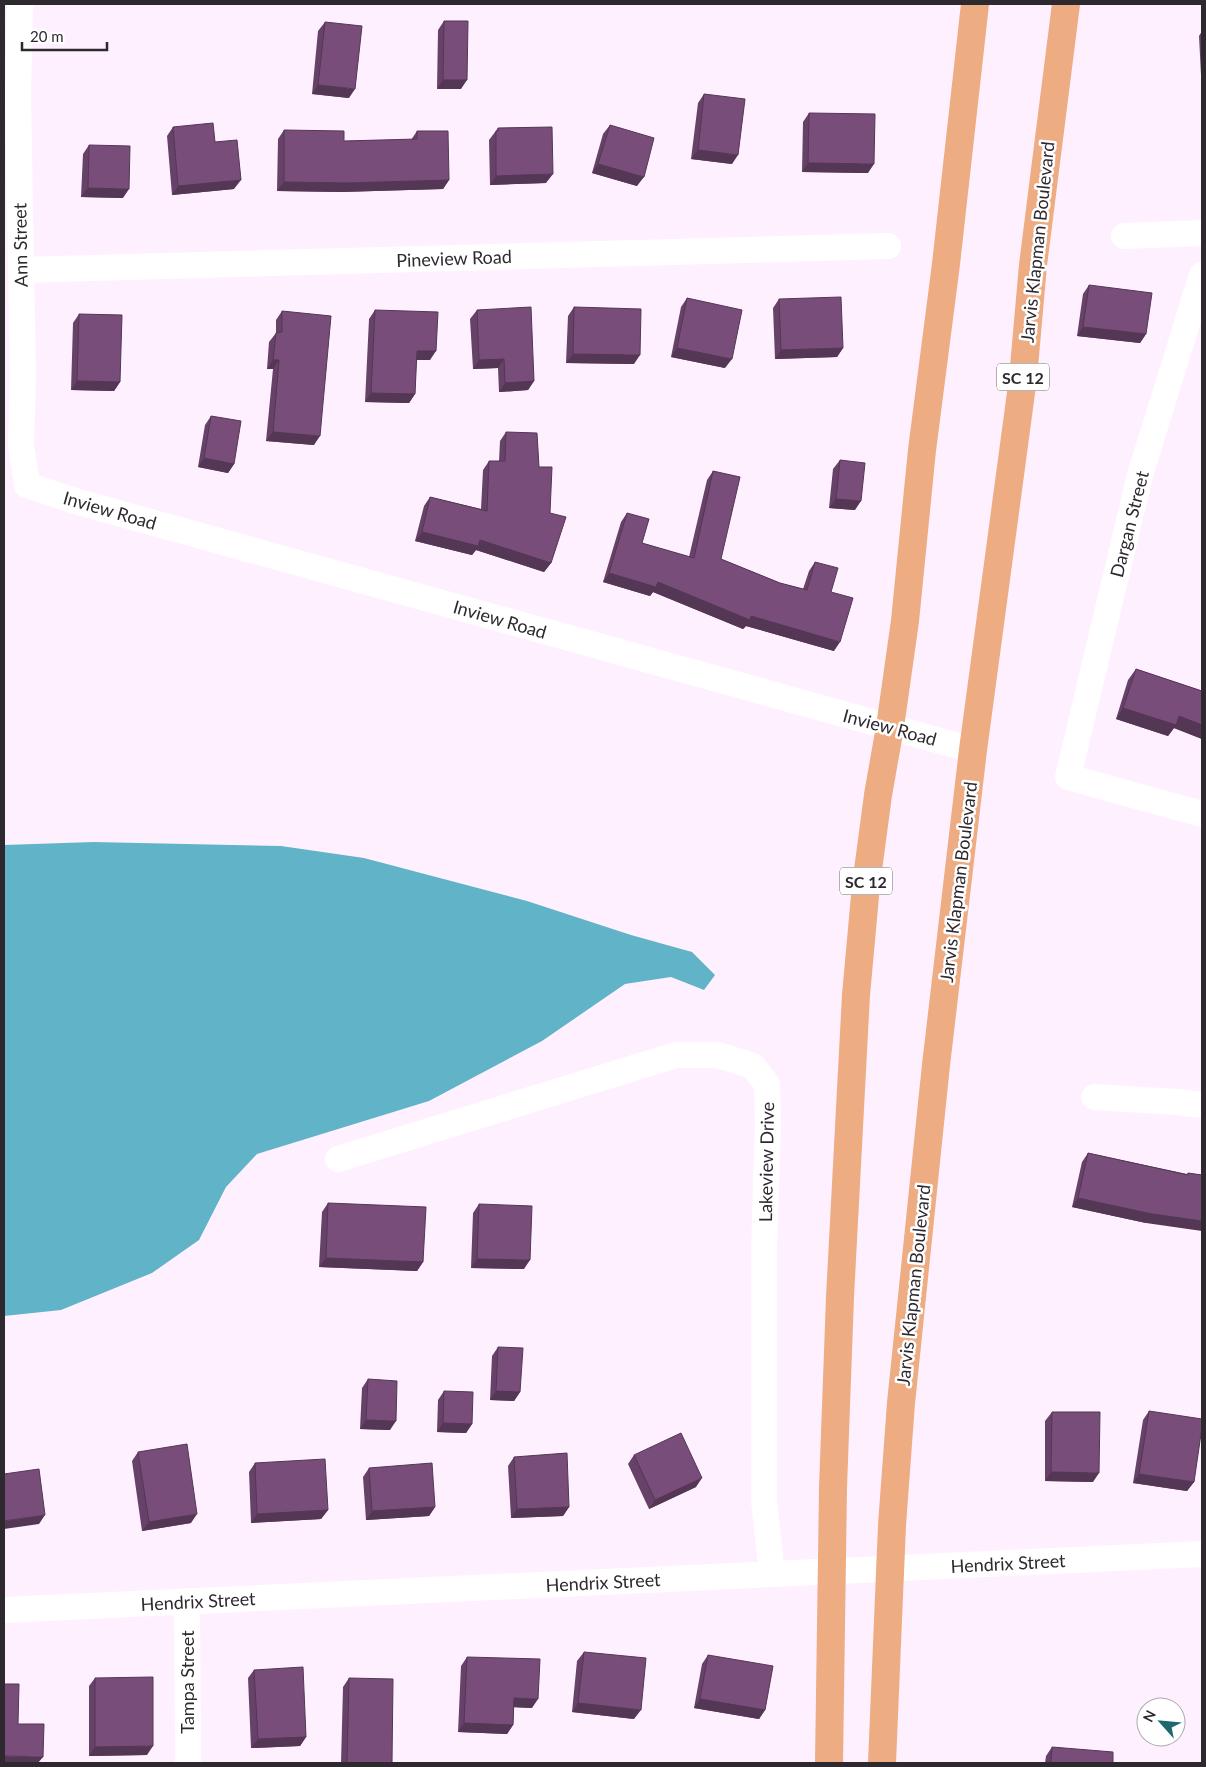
<svg xmlns="http://www.w3.org/2000/svg" width="1206" height="1767" viewBox="0 0 1206 1767" font-family="Lato,sans-serif">
  <style>
    .water { fill: #61b4c7 }
    .lines { fill: none; stroke-linecap: round; stroke-linejoin: round }
    .minor { stroke: #fff; stroke-width: 26 }
    .trunk { stroke: #eeac82; stroke-width: 28 }
    .wall { fill: #674268 }
    .shaded-wall { fill: #543655 }
    .building { fill: #784d79; stroke: #543655 }
    .labels { text-anchor: middle; dominant-baseline: central; stroke-width: 5; stroke-linejoin: round; paint-order: stroke }
    .shield { fill: #fff; stroke: #6d696d; stroke-width: 1 }
    .shield-label { font-size: 16px; font-weight: bold; fill: #2e292f }
    .street-label { font-size: 18px; fill: #2e292f; stroke: #fff }
  </style>
  <rect width="100%" height="100%" fill="#fff0ff"/>
  <!-- water -->
  <path class="water" d="M93 842 281 846 364 858 527 901 631 935 692 952 715 975 704 990 671 977 625 984 542 1041 429 1101 257 1154 226 1187 199 1240 152 1273 61 1310 4 1316V845Z"/>
  <g class="lines">
    <!-- minor -->
    <path class="minor" d="M20 4 18 95 23 378 21 445 27 485 75 501 973 750
      M1124 236 1202 233
      M21 270 888 246
      M1202 275 1140 475 1068 777 1202 814
      M1094 1097 1177 1102 1202 1105
      M338 1159 676 1055H718L753 1066 767 1084 768 1122 764 1249V1501L772 1574
      M187 1601 188 1763
      M4 1610 1202 1554"/>
    <!-- trunk -->
    <path class="trunk" d="M829 1763 833 1488 840 1297 856 995 866 885 878 795 890 727 905 621 922 450 946 264 975 4
      M882 1763 892 1525 901 1403 936 1065 973 750 1023 378 1033 265 1066 4"/>
  </g>
  <!-- wall -->
  <path class="wall" d="M444 21 461 89H437L438 30Z
    M325 22 349 98 312 94 318 31Z
    M1202 31V75H1201L1199 36Z
    M704 94 732 164 691 159 698 103Z
    M809 113 868 173 802 172 803 122Z
    M610 125 637 186 592 173 603 134Z
    M173 127 215 142 234 189 172 195 167 136Z
    M498 128 546 183 490 185 489 140Z
    M284 130 344 141 411 140 417 131 449 180 443 189 341 192 277 191 278 139Z
    M89 145 123 198 81 197 83 154Z
    M1089 285 1146 334 1140 343 1077 336 1083 294Z
    M687 298 725 368 671 357 681 307Z
    M779 299 843 348 837 357 775 359 773 308Z
    M574 307 634 364 566 363 568 316Z
    M375 310 430 360H416L415 394 409 403 365 402 369 319Z
    M477 310 534 381 528 390 499 392 498 368 473 369 470 319Z
    M282 311 314 445 266 441 273 369H267L269 342 276 333V320Z
    M79 314 120 382 114 391 71 390 73 323Z
    M211 416 234 464 228 473 198 467 205 425Z
    M506 432 550 513 551 563 544 572 476 550 472 555 415 541 424 506 430 497 481 509 483 470 489 461H499L500 441Z
    M840 460 855 510 829 508 833 469Z
    M713 471 721 559 780 583 803 589 809 571 815 562 831 592 834 651 746 626 743 629 653 592 650 596 603 582 621 522 627 513 642 543 689 557 707 480Z
    M1136 669 1202 691V739L1174 728 1168 736 1116 719 1128 680Z
    M1088 1153 1187 1174 1188 1173 1202 1175 1146 1223 1072 1207 1082 1162Z
    M328 1203 423 1262 417 1271 319 1267 322 1212Z
    M479 1204 524 1269 471 1268 473 1213Z
    M498 1347 520 1392 514 1401 490 1400 492 1356Z
    M368 1379 390 1430 360 1429 362 1388Z
    M444 1391 472 1424 466 1433 437 1432 438 1400Z
    M1149 1411 1194 1482 1187 1491 1133 1483 1143 1420Z
    M1052 1412 1093 1482 1045 1481V1421Z
    M138 1452 191 1523 142 1531 132 1461Z
    M634 1455 696 1487 649 1509 628 1464Z
    M514 1457 569 1507 563 1516 511 1518 508 1466Z
    M255 1463 328 1510 321 1519 251 1523 249 1472Z
    M369 1468 435 1507 429 1516 366 1520 363 1477Z
    M584 1652 634 1719 572 1712 577 1661Z
    M708 1655 765 1710 759 1719 694 1708 702 1664Z
    M467 1657 532 1708 514 1707 513 1725 507 1734 458 1732 461 1666Z
    M254 1670 306 1737 300 1746 251 1748 248 1678Z
    M95 1678 147 1755 89 1756V1686Z
    M349 1678 392 1763H341L343 1687Z
    M1052 1747 1113 1763H1045L1046 1756Z"/>
  <!-- shaded-wall -->
  <path class="shaded-wall" d="M443 80H467L461 89H437Z
    M318 85 355 89 349 98 312 94Z
    M698 150 738 155 732 164 691 159Z
    M808 163 874 164 868 173 802 172Z
    M598 164 644 177 637 186 592 173Z
    M553 174 546 183 490 185 496 176Z
    M241 180 234 189 172 195 178 186Z
    M449 180 443 189 341 192 277 191 284 182Z
    M88 188 129 189 123 198 81 197Z
    M1083 327 1146 334 1140 343 1077 336Z
    M677 348 732 359 725 368 671 357Z
    M843 348 837 357 775 359 781 350Z
    M417 351H436L430 360H411Z
    M573 354 640 355 634 364 566 363Z
    M504 359 498 368 473 369 479 360Z
    M273 360H279L273 369H267Z
    M77 381 120 382 114 391 71 390Z
    M534 381 528 390 499 392 505 383Z
    M371 393 415 394 409 403 365 402Z
    M273 432 320 436 314 445 266 441Z
    M204 458 234 464 228 473 198 467Z
    M836 499 861 501 855 510 829 508Z
    M422 532 480 540 551 563 544 572 476 550 472 555 415 541Z
    M609 573 658 582 751 616 840 642 834 651 746 626 743 629 653 592 650 596 603 582Z
    M1123 708 1179 716 1202 725V739L1174 728 1168 736 1116 719Z
    M1078 1198 1202 1221V1231L1146 1223 1072 1207Z
    M326 1258 423 1262 417 1271 319 1267Z
    M477 1259 530 1260 524 1269 471 1268Z
    M496 1391 520 1392 514 1401 490 1400Z
    M366 1420 396 1421 390 1430 360 1429Z
    M443 1423 472 1424 466 1433 437 1432Z
    M1051 1472 1099 1473 1093 1482 1045 1481Z
    M1139 1474 1194 1482 1187 1491 1133 1483Z
    M702 1478 696 1487 649 1509 655 1500Z
    M435 1507 429 1516 366 1520 372 1511Z
    M569 1507 563 1516 511 1518 517 1509Z
    M328 1510 321 1519 251 1523 257 1514Z
    M197 1514 191 1523 142 1531 149 1522Z
    M45 1515 39 1524 4 1529V1521Z
    M514 1698 538 1699 532 1708 508 1707Z
    M700 1699 765 1710 759 1719 694 1708Z
    M578 1703 641 1710 634 1719 572 1712Z
    M464 1723 513 1725 507 1734 458 1732Z
    M306 1737 300 1746 251 1748 258 1739Z
    M153 1746 147 1755 89 1756 95 1747Z
    M4 1756 43 1757 38 1763H4Z"/>
  <!-- building -->
  <path class="building" d="M444 21H468L467 80H443Z
    M325 22 362 26 355 89 318 85Z
    M704 94 745 99 738 155 698 150Z
    M809 113 875 114 874 164 808 163Z
    M213 123 215 142 237 140 241 180 178 186 173 127Z
    M610 125 654 138 644 177 598 164Z
    M552 127 553 174 496 176V131H498V128Z
    M284 130 344 131V141L417 139V131H448L449 180 348 183 284 182Z
    M89 145 130 146 129 189 88 188Z
    M1089 285 1152 293 1146 334 1083 327Z
    M841 297 843 348 781 350 779 299Z
    M687 298 742 310 732 359 677 348Z
    M531 307 534 381 505 383 504 359 479 360 477 310Z
    M574 307 641 309 640 355 573 354Z
    M375 310 438 312 436 351H417L415 394 371 393Z
    M282 311 331 316 320 436 273 432 279 360H273L276 333 282 332Z
    M79 314 122 315 120 382 77 381Z
    M211 416 241 421 234 464 204 458Z
    M506 432 537 433 539 467H552L550 513 566 517 551 563 480 540 478 546 422 532 430 497 487 511 489 461H505Z
    M840 460 865 463 861 501 836 499Z
    M713 471 740 477 721 559 780 583 807 590 815 562 838 568 831 592 853 598 840 642 751 616 750 620 658 582 656 587 609 573 627 513 649 519 642 543 694 558Z
    M1136 669 1202 691V725L1179 716 1176 725 1123 708Z
    M1088 1153 1188 1175V1173L1202 1175V1221L1152 1214 1078 1198Z
    M328 1203 426 1207 423 1262 326 1258Z
    M479 1204 532 1206 530 1260 477 1259Z
    M498 1347 523 1348 520 1392 496 1391Z
    M368 1379 397 1381 396 1421 366 1420Z
    M444 1391 473 1392 472 1424 443 1423Z
    M1149 1411 1202 1419V1427L1194 1482 1139 1474Z
    M1052 1412H1100L1099 1473 1051 1472Z
    M681 1433 702 1478 655 1500 634 1455Z
    M187 1444 197 1514 149 1522 138 1452Z
    M567 1453 569 1507 517 1509 514 1457Z
    M325 1459 328 1510 257 1514 255 1463Z
    M432 1463 435 1507 372 1511 369 1468Z
    M39 1469 45 1515 4 1521V1474Z
    M584 1652 646 1658 641 1710 578 1703Z
    M708 1655 773 1666 765 1710 700 1699Z
    M467 1657 540 1659 538 1699 514 1698 513 1725 464 1723Z
    M303 1667 306 1737 258 1739 254 1670Z
    M153 1677V1746L95 1747V1678Z
    M349 1678 393 1679 392 1763H347Z
    M4 1684H19L18 1724H44L43 1757 4 1756Z
    M1052 1747 1113 1752V1763H1051Z"/>
  <g class="labels">
    <!-- shield labels -->
    <g class="shield">
      <rect x="997" y="363.5" width="52" height="27" rx="4"/>
      <rect x="840" y="867.5" width="52" height="27" rx="4"/>
    </g>
    <g class="shield-label">
      <text x="1023" y="377">SC 12</text>
      <text x="866" y="881">SC 12</text>
    </g>
    <!-- street labels -->
    <g class="street-label">
      <text transform="translate(1037 242) rotate(-84)">Jarvis Klapman Boulevard</text>
      <text transform="translate(20 245) rotate(-91)">Ann Street</text>
      <text transform="translate(454 258) rotate(-2)">Pineview Road</text>
      <text transform="translate(110 510) rotate(16)">Inview Road</text>
      <text transform="translate(1129 524) rotate(-76)">Dargan Street</text>
      <text transform="translate(500 619) rotate(16)">Inview Road</text>
      <text transform="translate(890 727) rotate(15)">Inview Road</text>
      <text transform="translate(958 882) rotate(-83)">Jarvis Klapman Boulevard</text>
      <text transform="translate(766 1162) rotate(-89)">Lakeview Drive</text>
      <text transform="translate(913 1285) rotate(-84)">Jarvis Klapman Boulevard</text>
      <text transform="translate(1008 1563) rotate(-3)">Hendrix Street</text>
      <text transform="translate(603 1582) rotate(-3)">Hendrix Street</text>
      <text transform="translate(198 1601) rotate(-3)">Hendrix Street</text>
      <text transform="translate(187 1682) rotate(-90)">Tampa Street</text>
    </g>
  </g>
  <!-- border -->
  <rect width="1206" height="1767" fill="none" stroke="#2e292f" stroke-width="10"/>
  <!-- north arrow -->
  <g transform="translate(1161 1722) rotate(297)"><circle r="24" fill="#ffffff" stroke="#aba9ac"/>
  <path d="M0-4L9 19L0 12L-9 19Z" fill="#1d6a6d"/>
  <text y="-8" font-size="14" font-weight="bold" text-anchor="middle" fill="#2e292f">N</text>
  </g>
  <!-- scale -->
  <path d="M22 42v8h85v-8" fill="none" stroke="#2e292f" stroke-width="2.5"/>
  <text x="30" y="42" font-size="15" fill="#2e292f" stroke="#ffffff" stroke-width="4" paint-order="stroke">20 m</text>
</svg>
